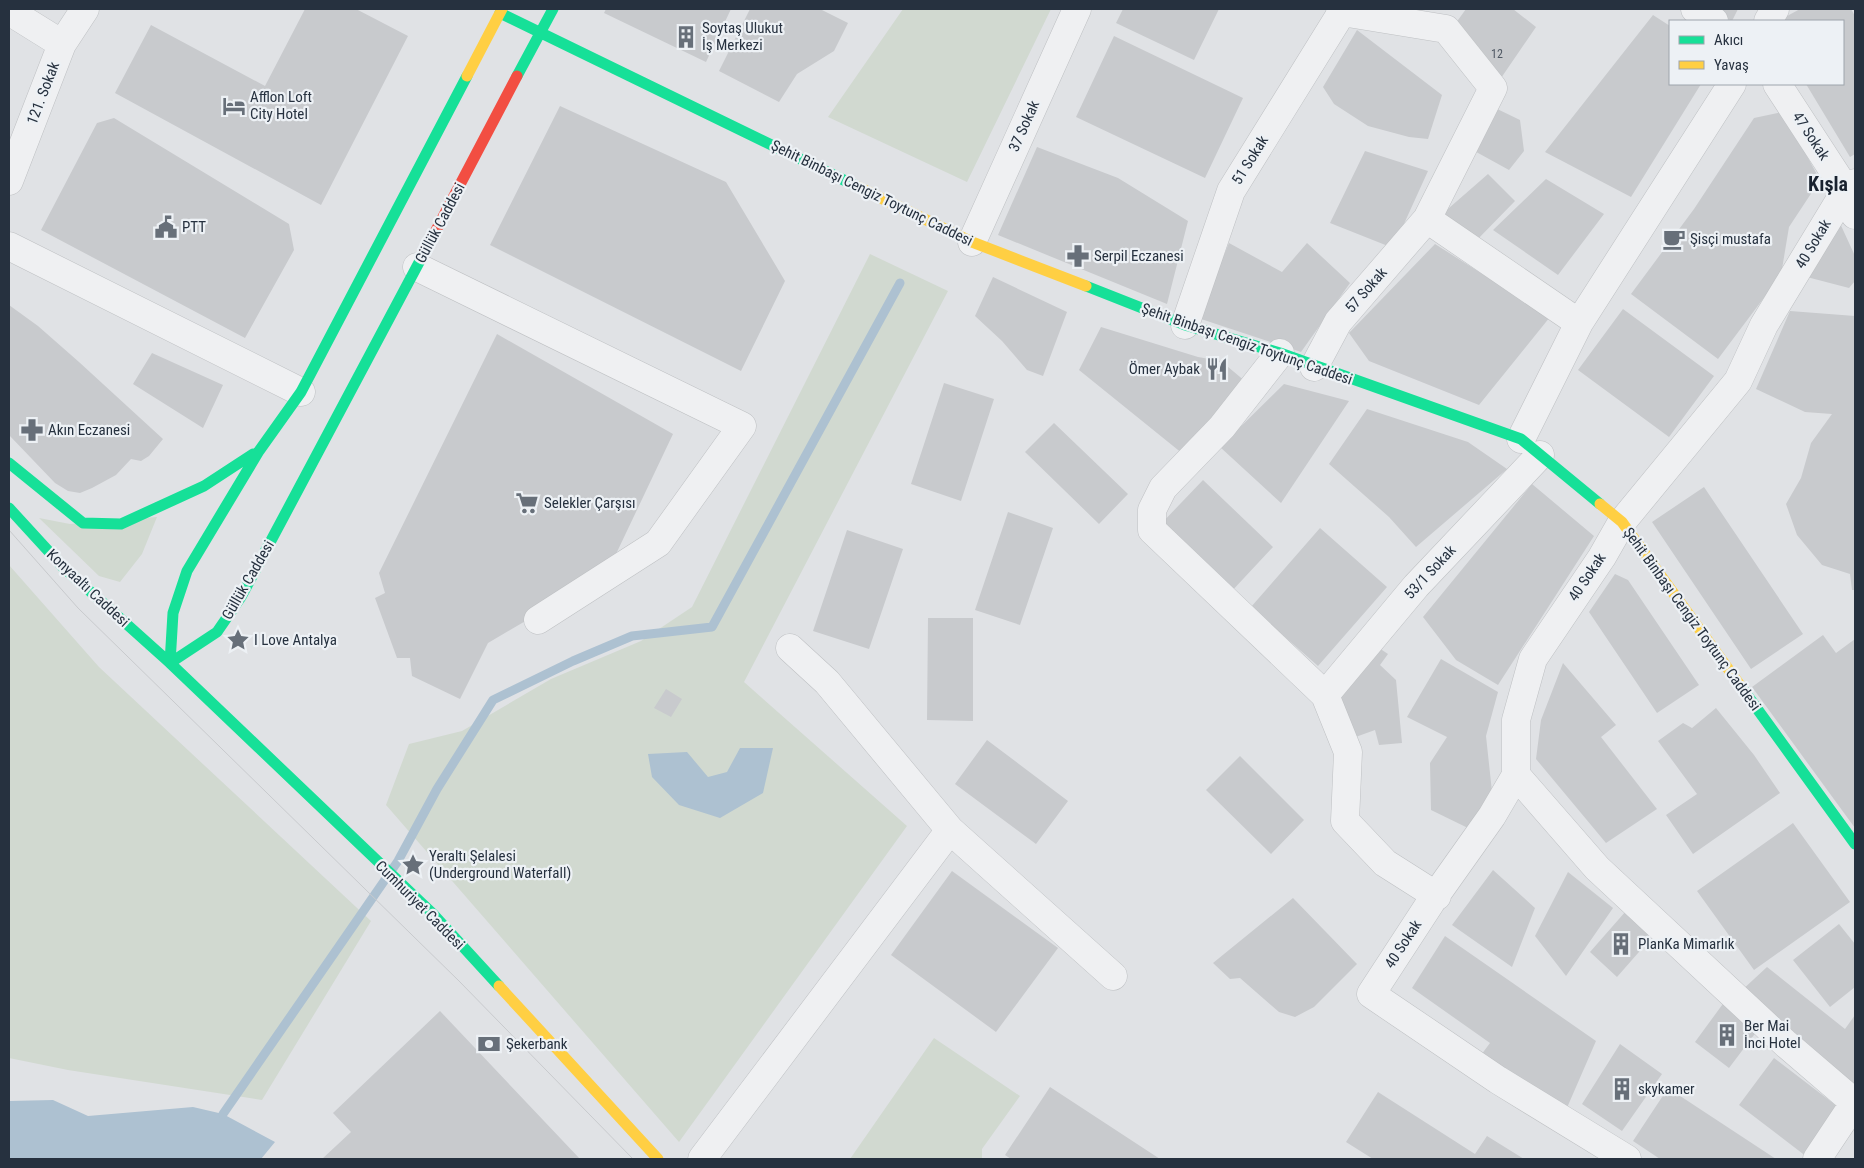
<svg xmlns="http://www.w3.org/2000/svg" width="1864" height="1168" viewBox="0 0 1864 1168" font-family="'Roboto Condensed',sans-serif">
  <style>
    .green { fill: #d1d9d0 }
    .water { fill: #adc1d1 }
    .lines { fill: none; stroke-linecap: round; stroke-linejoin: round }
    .stream { stroke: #adc1d1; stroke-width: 9 }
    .building { fill: #c8cacd }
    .street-casing { stroke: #bec0c3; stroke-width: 29 }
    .street { stroke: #eff0f2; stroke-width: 28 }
    .fast { stroke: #16e098; stroke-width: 11 }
    .slow { stroke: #ffcf43; stroke-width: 11 }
    .jam { stroke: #f24e42; stroke-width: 11 }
    .tram { stroke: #c8cacd; stroke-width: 1 }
    .labels { text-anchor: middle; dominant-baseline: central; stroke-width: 4.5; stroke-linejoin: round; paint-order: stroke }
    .number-label { font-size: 12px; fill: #4f5863 }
    .poi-label { font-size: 15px; fill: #26313f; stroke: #edf1f5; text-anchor: start }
    .street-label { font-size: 15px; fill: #26313f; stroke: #edf1f5 }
    .district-label { font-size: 20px; font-weight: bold; fill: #19222f; stroke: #edf1f5 }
  </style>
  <rect width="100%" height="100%" fill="#e0e2e5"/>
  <!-- green -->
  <path class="green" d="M903 9H1051L967 182 828 117Z
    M870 254 948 291 744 682 907 826 679 1142 386 805 409 744 462 731 551 679 641 641 692 607Z
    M157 517 142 554 120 582 99 576 39 518 70 524Z
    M9 565 99 667 371 921 262 1100 68 1070 9 1058Z
    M934 1038 1020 1096 982 1149V1159H850Z"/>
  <!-- water -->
  <path class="water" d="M740 748H773L763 793 720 818 679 805 652 777 648 754 687 752 708 777 727 772Z
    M53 1100 88 1116 193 1107 223 1114 275 1142 261 1159H9V1101Z"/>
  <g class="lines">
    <!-- stream -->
    <path class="stream" d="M223 1114 398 861 437 789 493 700 573 661 632 636 712 627 900 283"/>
  </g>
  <!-- building -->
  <path class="building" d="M305 9H356L408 36 321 205 115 93 151 25 265 86Z
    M606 9H731L706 62 604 13Z
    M750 9H820L848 23 834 51 797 74 779 102 719 71Z
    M1123 9H1219L1194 60 1116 23Z
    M1466 9H1513L1536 27 1499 81 1453 27Z
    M1709 9H1738L1732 21Z
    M1800 9H1851L1855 16V154L1850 157 1806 84H1843V21H1778Z
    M1653 15 1670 26V84H1701L1631 197 1545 152Z
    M1357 30 1442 95 1428 139 1409 137 1368 126 1334 104 1323 87Z
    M1114 36 1243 98 1205 178 1076 117Z
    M560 106 726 182 785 281 741 371 490 245Z
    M1491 106 1520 120 1524 151 1509 170 1469 148Z
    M1783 112 1820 180 1789 227 1781 275 1718 359 1631 294 1694 209 1754 118Z
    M114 118 289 224 294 250 245 338 41 230 97 123Z
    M1037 147 1118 178 1188 221 1167 304 998 235Z
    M1365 151 1428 171 1393 248 1330 223Z
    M1488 174 1515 201 1475 242 1441 215Z
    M1546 179 1604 214 1558 275 1493 230Z
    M1838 219 1855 256V281L1849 288 1803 276Z
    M1229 243 1282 272 1307 243 1350 283 1301 352 1198 318Z
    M1435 244 1550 317 1479 405 1369 361 1349 333Z
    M993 277 1067 312 1043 376 1027 370 1002 341 975 316Z
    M9 305 38 326 79 362 163 439 149 456 141 461 131 459 116 475 92 488 80 493 68 491 55 483 9 435Z
    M1623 309 1714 376 1669 437 1578 370Z
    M1790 311 1855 316V590H1852L1850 574 1822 565 1797 535 1786 504 1801 478 1811 443 1832 414 1805 412 1756 389Z
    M1101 327 1198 357 1221 361 1246 382 1183 454 1079 370Z
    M497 334 673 434 607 573 488 643 460 699 412 676 410 658H397L375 598 385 593 379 573Z
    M152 353 223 385 203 428 133 384Z
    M944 383 994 399 961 501 911 484Z
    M1284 384 1349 401 1281 503 1220 447Z
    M1367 409 1468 442 1507 469 1416 547 1389 517 1329 464Z
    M1054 423 1128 494 1099 524 1025 452Z
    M1203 480 1273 547 1230 593 1159 526Z
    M1532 484 1594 536 1498 685 1456 660 1423 617Z
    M1704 487 1803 634 1751 669 1652 522Z
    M1008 512 1053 528 1020 625 975 610Z
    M1320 528 1387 587 1318 666 1251 607Z
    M847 530 903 549 869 649 813 631Z
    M1615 574 1628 580 1699 685 1657 713 1589 612Z
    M928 618H973V721L927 720Z
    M1823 635 1836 653 1855 639V828L1752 687Z
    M1376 646 1388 654 1380 665 1396 680 1402 743 1379 745 1375 730 1350 739 1334 696Z
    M1441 659 1498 692 1486 736 1493 801 1470 829 1431 810 1430 763 1447 737 1407 717Z
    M1563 663 1616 725 1601 737 1657 809 1606 843 1536 759 1541 720Z
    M666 689 682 699 671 717 654 708Z
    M1716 708 1754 755 1780 793 1693 854 1666 815 1697 794 1658 741 1683 723 1692 728Z
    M987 740 1068 801 1036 844 955 784Z
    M1240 756 1304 820 1271 854 1206 790Z
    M1793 823 1850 902 1754 970 1697 891Z
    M1493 870 1535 908 1512 967 1452 925Z
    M952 871 1058 948 996 1032 891 955Z
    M1568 872 1613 908 1566 976 1535 936Z
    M1293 898 1357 964 1314 1007 1295 1017 1279 1012 1240 978 1230 979 1213 963Z
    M1626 911 1653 936 1617 977 1590 952Z
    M1839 924 1855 944V987L1830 1007 1793 960Z
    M1445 936 1596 1041 1566 1110 1481 1055 1490 1043 1412 988Z
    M1767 967 1845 1029 1855 1015V1089L1740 992Z
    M1725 1001 1760 1027 1729 1068 1695 1042Z
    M440 1011 580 1159H322L351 1132 333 1113Z
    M1620 1044 1662 1074 1622 1131 1582 1104Z
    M1774 1058 1842 1110 1807 1157 1739 1105Z
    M1050 1087 1160 1159H1011L1005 1155Z
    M1668 1088 1776 1159H1660L1633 1141Z
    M1378 1092 1475 1154 1487 1136 1524 1159H1373L1346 1142Z"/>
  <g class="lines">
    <defs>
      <path id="street" d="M1695 9 1714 21
        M9 11 62 44
        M1342 12 1446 29 1493 88 1427 219 1579 323
        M1768 21 1775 9
        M1777 84 1846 190 1855 215
        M9 181 62 44 85 9
        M972 242 1077 9
        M9 246 301 392
        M417 267 742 426 658 543 538 620
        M1185 325 1231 191 1342 12 1340 9
        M1280 353 1222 427 1163 488 1152 510V530L1325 695 1348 752 1345 821 1385 863 1437 896
        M1314 367 1338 322 1427 219
        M1521 439 1579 323 1732 84
        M1325 695 1416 586 1540 455
        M1516 775 1597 868 1786 1044 1855 1103
        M950 830 1113 976
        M702 1159 950 830 827 682 790 648
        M1627 1159 1498 1080 1371 994 1431 902 1492 816 1516 775V720L1533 659 1602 557 1622 522 1738 381 1764 325 1846 190 1855 183
        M1817 1159 1855 1102"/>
    </defs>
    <!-- street casing -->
    <use href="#street" class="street-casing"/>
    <!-- street -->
    <use href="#street" class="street"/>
    <!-- fast -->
    <path class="fast" d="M500 13 856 186
      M517 76 553 9
      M1086 286 1185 325 1280 353 1521 439 1600 504
      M9 463 83 523 121 524 204 486 253 454
      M9 508 63 567 170 663 433 914 499 986
      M170 663 217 632 241 597 423 255
      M170 663 173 613 187 571 259 451 301 392 467 76
      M1742 688 1855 844"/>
    <!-- slow -->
    <path class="slow" d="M467 76 502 9
      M856 186 972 242 1086 286
      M1600 504 1622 522 1742 688
      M499 986 658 1159"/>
    <!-- jam -->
    <path class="jam" d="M423 255 517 76"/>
    <!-- tram -->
    <path class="tram" d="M9 530 78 608 459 981 633 1159"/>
  </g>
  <!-- icons -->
  <defs>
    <symbol id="building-bare" viewBox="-9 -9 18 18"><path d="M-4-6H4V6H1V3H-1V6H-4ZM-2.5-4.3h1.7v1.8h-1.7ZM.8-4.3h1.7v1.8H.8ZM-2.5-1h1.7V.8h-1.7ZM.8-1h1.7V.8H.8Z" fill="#676f79" stroke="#edf1f5" stroke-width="2.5" paint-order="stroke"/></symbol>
    <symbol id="hotel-bare" viewBox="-9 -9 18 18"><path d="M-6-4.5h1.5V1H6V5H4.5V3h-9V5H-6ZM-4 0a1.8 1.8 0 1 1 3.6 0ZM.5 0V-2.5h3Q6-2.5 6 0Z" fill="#676f79" stroke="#edf1f5" stroke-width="2.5" paint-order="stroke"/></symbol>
    <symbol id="civic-bare" viewBox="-9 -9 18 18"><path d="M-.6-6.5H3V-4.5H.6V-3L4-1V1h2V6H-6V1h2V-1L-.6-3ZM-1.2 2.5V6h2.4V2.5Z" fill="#676f79" stroke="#edf1f5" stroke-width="2.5" paint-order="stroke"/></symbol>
    <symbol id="cafe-bare" viewBox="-9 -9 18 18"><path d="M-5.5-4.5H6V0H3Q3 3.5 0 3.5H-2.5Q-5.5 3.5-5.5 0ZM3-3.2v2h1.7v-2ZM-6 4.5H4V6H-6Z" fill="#676f79" stroke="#edf1f5" stroke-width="2.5" paint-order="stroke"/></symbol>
    <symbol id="pharmacy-bare" viewBox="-9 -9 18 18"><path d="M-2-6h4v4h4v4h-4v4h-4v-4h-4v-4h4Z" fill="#676f79" stroke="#edf1f5" stroke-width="2.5" paint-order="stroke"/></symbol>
    <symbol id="restaurant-bare" viewBox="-9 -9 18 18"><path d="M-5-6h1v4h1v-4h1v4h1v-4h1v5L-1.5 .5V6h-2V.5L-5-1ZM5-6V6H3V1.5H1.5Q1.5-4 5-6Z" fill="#676f79" stroke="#edf1f5" stroke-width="2.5" paint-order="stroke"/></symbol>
    <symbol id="supermarket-bare" viewBox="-9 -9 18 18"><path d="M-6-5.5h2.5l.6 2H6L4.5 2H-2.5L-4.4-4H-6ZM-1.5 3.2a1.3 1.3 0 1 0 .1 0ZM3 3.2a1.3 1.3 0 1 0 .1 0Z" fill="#676f79" stroke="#edf1f5" stroke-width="2.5" paint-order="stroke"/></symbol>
    <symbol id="sight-bare" viewBox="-9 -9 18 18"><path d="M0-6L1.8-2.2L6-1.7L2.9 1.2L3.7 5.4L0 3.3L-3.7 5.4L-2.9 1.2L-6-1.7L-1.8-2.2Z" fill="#676f79" stroke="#edf1f5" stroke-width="2.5" paint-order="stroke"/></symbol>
    <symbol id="bank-bare" viewBox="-9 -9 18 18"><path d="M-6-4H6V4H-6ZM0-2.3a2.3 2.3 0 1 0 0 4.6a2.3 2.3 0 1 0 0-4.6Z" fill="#676f79" stroke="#edf1f5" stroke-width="2.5" paint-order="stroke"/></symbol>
  </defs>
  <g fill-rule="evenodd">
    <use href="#building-bare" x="670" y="21" width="32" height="32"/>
    <use href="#hotel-bare" x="218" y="90" width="32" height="32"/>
    <use href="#civic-bare" x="150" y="211" width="32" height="32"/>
    <use href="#cafe-bare" x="1658" y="223" width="32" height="32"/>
    <use href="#pharmacy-bare" x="1062" y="240" width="32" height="32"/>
    <use href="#restaurant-bare" x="1201" y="353" width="32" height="32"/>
    <use href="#pharmacy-bare" x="16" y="414" width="32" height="32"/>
    <use href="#supermarket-bare" x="511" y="487" width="32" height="32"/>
    <use href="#sight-bare" x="222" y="624" width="32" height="32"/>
    <use href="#sight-bare" x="397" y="849" width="32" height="32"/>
    <use href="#building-bare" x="1605" y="928" width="32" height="32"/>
    <use href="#building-bare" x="1711" y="1019" width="32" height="32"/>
    <use href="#bank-bare" x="473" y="1028" width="32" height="32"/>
    <use href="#building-bare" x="1606" y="1073" width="32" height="32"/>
  </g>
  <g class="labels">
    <!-- number labels -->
    <g class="number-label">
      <text x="1497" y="54">12</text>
    </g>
    <!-- poi labels -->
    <g class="poi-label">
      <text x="702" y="28">Soytaş Ulukut<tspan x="702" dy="17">İş Merkezi</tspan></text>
      <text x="250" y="97">Afflon Loft<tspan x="250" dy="17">City Hotel</tspan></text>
      <text x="182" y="227">PTT</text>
      <text x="1690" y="239">Şisçi mustafa</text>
      <text x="1094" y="256">Serpil Eczanesi</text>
      <text x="1200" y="369" text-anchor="end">Ömer Aybak</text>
      <text x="48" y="430">Akın Eczanesi</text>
      <text x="544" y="503">Selekler Çarşısı</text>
      <text x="254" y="640">I Love Antalya</text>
      <text x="429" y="856">Yeraltı Şelalesi<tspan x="429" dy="17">(Underground Waterfall)</tspan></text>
      <text x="1638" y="944">PlanKa Mimarlık</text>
      <text x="1744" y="1026">Ber Mai<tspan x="1744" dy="17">İnci Hotel</tspan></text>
      <text x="506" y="1044">Şekerbank</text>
      <text x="1638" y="1089">skykamer</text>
    </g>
    <!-- street labels -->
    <g class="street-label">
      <text transform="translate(43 93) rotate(-69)">121. Sokak</text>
      <text transform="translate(1024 126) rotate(-66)">37 Sokak</text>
      <text transform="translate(1811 136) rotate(57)">47 Sokak</text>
      <text transform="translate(1250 160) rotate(-58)">51 Sokak</text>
      <text transform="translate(872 193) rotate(26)">Şehit Binbaşı Cengiz Toytunç Caddesi</text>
      <text transform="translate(440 223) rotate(-62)">Güllük Caddesi</text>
      <text transform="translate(1813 244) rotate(-59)">40 Sokak</text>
      <text transform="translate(1366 290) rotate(-49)">57 Sokak</text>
      <text transform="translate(1247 344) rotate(19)">Şehit Binbaşı Cengiz Toytunç Caddesi</text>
      <text transform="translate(1430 572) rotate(-47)">53/1 Sokak</text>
      <text transform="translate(1587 577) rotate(-56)">40 Sokak</text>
      <text transform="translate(248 580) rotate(-60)">Güllük Caddesi</text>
      <text transform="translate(88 588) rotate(43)">Konyaaltı Caddesi</text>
      <text transform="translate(1692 619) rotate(54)">Şehit Binbaşı Cengiz Toytunç Caddesi</text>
      <text transform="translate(420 905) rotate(45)">Cumhuriyet Caddesi</text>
      <text transform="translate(1403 944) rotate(-57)">40 Sokak</text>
    </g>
    <!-- district labels -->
    <g class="district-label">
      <text x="1828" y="184">Kışla</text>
    </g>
  </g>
  <!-- border -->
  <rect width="1864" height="1168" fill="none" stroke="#26313f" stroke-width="20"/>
  <!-- legend -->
  <rect x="1669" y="20" width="175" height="65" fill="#edf1f5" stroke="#9da4ac"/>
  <rect x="1679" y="36" width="25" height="8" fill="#16e098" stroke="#9da4ac"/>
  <text x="1714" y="45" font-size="15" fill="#26313f">Akıcı</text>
  <rect x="1679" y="61" width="25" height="8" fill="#ffcf43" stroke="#9da4ac"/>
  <text x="1714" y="70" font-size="15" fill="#26313f">Yavaş</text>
</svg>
